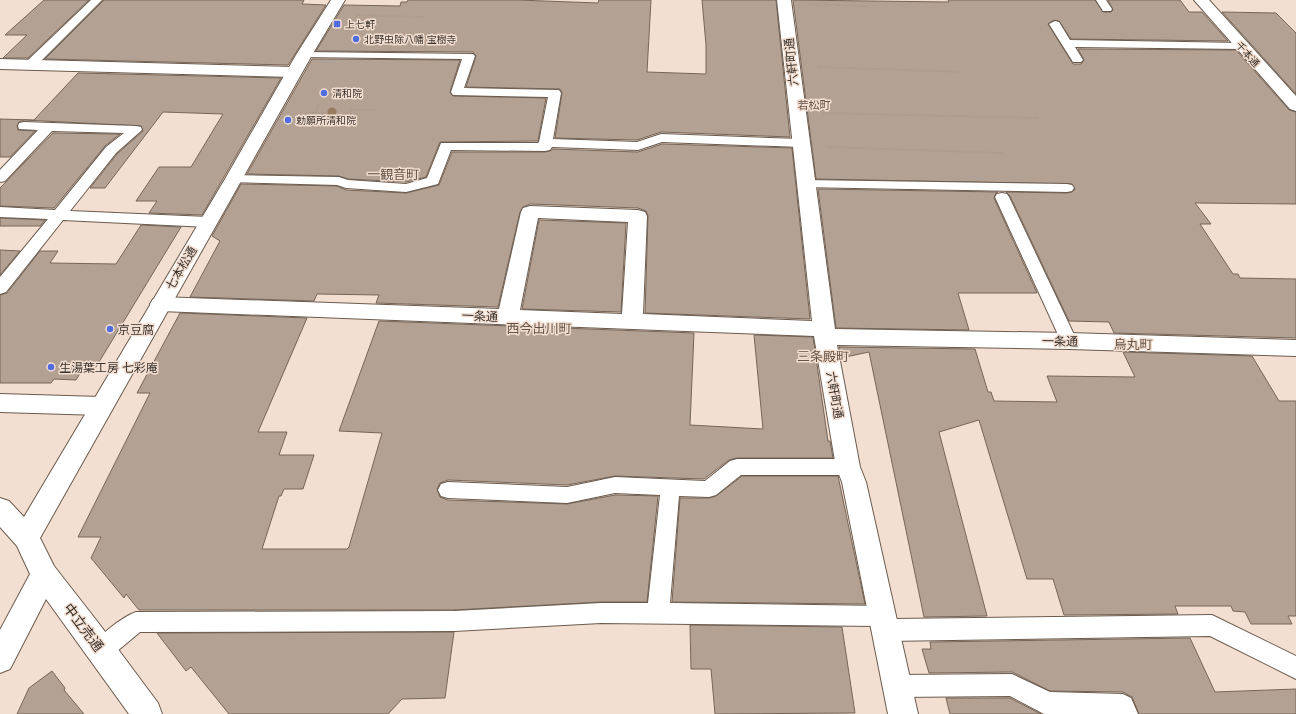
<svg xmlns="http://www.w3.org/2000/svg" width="1296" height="714" viewBox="0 0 1296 714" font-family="Lato,'Noto Sans JP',sans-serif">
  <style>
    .building { fill: #b3a193; stroke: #766659 }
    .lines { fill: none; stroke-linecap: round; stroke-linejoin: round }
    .lane-casing { stroke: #6b5b4e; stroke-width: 2 }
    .street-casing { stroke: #6b5b4e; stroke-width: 2 }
    .secondary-casing { stroke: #6b5b4e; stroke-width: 2 }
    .path { stroke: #aa9b90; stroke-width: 2; stroke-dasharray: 1.5 1.5; stroke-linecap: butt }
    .lane { fill: #fff; fill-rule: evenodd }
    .street { fill: #fff; fill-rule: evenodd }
    .secondary { fill: #fff; fill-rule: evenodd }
    .tree { fill: #997b5f }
    .poi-dot { fill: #506ce1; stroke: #f3dfd1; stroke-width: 1.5 }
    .labels { text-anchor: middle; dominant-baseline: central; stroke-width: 3; stroke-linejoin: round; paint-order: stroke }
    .far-poi-label { font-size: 10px; fill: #39322c; stroke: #f3dfd1; text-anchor: start }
    .far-street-label { font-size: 10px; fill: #39322c; stroke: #f3dfd1 }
    .far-neighbourhood-label { font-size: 11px; fill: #645447; stroke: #f3dfd1 }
    .street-label { font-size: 12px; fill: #39322c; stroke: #f3dfd1 }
    .poi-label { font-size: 12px; fill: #39322c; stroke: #f3dfd1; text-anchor: start }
    .neighbourhood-label { font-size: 13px; fill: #645447; stroke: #f3dfd1 }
    .near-street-label { font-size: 14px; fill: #39322c; stroke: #f3dfd1 }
  </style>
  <rect width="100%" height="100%" fill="#f3dfd1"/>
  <!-- building -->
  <path class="building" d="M44 0H89L28 58H3L27 35H5Z
    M104 0H304L302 4 326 5 288 65 45 59Z
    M408 0H518L598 3 599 0H651L647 72 706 74V45L702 0H776L790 137 661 132 637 140 555 138 562 93 560 89 466 87 476 56 473 52 316 51 344 5 400 6 401 2H407Z
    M793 0 949 2 948 0H1095L1103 12H1111L1113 10 1108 0H1180L1189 12H1202L1228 41 1071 39 1059 21 1054 20 1048 24 1073 64H1081L1084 60 1078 49 1236 50 1289 110 1296 112V204L1195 203 1211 224H1200L1233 274H1238L1240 278 1296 279V338L1114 333 1109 322 1069 321 1010 196 1006 192 1067 193 1072 192 1075 189 1072 184 816 179Z
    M1222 12 1276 13 1296 33V94Z
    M312 59 460 60 450 92 453 96 546 98 538 141 440 142 426 177 406 182 348 179 339 176 247 174Z
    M78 73 281 78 202 215 149 213 157 201H136L159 167H191L223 114 163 112 105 188H90L117 154 143 131 141 126 24 120 19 122 17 126 18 130 35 131 10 157H0V119L34 120Z
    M53 133 120 134 105 146 54 208 0 206V188Z
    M662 144 792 148 810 319 645 313 648 216 646 211 638 208 530 204 523 207 520 212 498 307 376 303 379 295 317 294 314 301 190 297 220 241 212 236 241 184 337 186 346 190 406 193 439 185 452 152H545L550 151 553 149 638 152Z
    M818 189 998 192 996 193 994 198 1037 293H958L969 330 836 328Z
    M0 218 45 220 40 226H0Z
    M539 220 626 223 621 312 522 309Z
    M141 225 181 227 96 367H84L76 380 54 379 51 383H0V295L7 293 40 251H58L50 263 116 264Z
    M0 250 20 251 0 275Z
    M180 313 307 318 258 432H287L279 455H314L303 489H284L281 496H279L262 549H347L349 547 382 433 339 431 379 321 694 333 690 425 763 429 754 335 813 337 828 441H830L833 458H737L729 460 704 479 615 476 567 485 448 480 440 483 437 489 440 497 448 500 567 504 615 495 658 496 647 602H601L454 610H139L126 594 124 598 91 558 101 537H78L150 393H137Z
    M839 347 975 349 988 392H991L994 401 1057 402 1047 376 1135 377 1123 352 1252 356 1279 401H1296V616H1288L1292 624H1251L1245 612 1233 611 1231 606H1175L1178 614 1064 615 1053 579H1027L979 420 939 432 987 616 924 617 869 352 841 358Z
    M742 476H838L865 604 672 602 680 498H709L716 496Z
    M690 625 842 627 855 713 715 714 711 669H691Z
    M454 632 445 698 402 699 388 714H229L191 667 186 671 157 633Z
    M1190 638 1215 692 1296 689V714H1139L1132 697 1123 692 1050 691 1012 672 929 673 922 649H931L930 642Z
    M52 671 65 688 64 690 84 714H17L29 688Z
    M946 698H1010L1041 714H950Z"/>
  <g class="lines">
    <defs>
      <path id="lane" d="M91 0H102L34 68H26L24 65 26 62Z
        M1096 0H1106L1112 9 1111 11H1103Z
        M1055 21 1059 22 1070 40 1241 43 1245 44 1247 46 1245 48 1241 49 1075 47 1083 60 1081 62H1073L1049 24Z
        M304 52 473 54 475 56 464 88 559 90 561 93 553 139 637 142 661 134 800 139 805 140 807 143 805 146 800 147 662 142 638 150 552 147 550 150 545 151 451 150 438 184 406 192 346 188 337 185 229 182 227 179 229 176 234 175 339 177 348 180 406 184 427 178 441 143H538L539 142 548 97 453 95 451 92 462 59 300 57 298 55 300 53Z
        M24 122 136 126 141 127 142 130 116 153 70 211 208 217 213 219 215 222 213 225 208 227 63 220 6 292 0 294V277L48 219 0 217V207L55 210 106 147 124 133 52 131 5 181 0 182V170L38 130 19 129 18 126 19 123Z
        M805 180 1067 184 1072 185 1074 188 1072 191 1067 192 800 187 798 184 800 181Z
        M1002 193 1007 194 1009 197 1077 341 1075 345 1069 347 1063 345 1061 341 995 197 997 194Z
        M737 459H848L855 461 857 467 855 473 848 475H741L716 495 709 497 679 496 670 603 883 606 891 609 894 616 892 619 1212 615 1296 656V679L1210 636 886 641 878 637 875 630 877 626 601 623 454 631 140 632 109 658 101 661 93 658 90 650C96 637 122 617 136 612L454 611 601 603H648L660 495 615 493 567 503 448 498 441 496 438 490 441 484 448 482 567 487 615 477 705 481 730 461Z
        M1012 674 1050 692 1123 694 1131 698 1138 714H1044L1010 696 897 697 889 694 886 686 889 678 897 675Z"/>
      <path id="street" d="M777 0H791L835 329 1069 333 1296 340V356L1069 349 837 345 860 467 866 482 918 714H888L842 482 836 467 814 336 160 311 153 309 150 304 153 299 160 297 499 309 521 212 523 208 530 206 638 210 645 212 647 216 643 314 812 321ZM538 218 628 222 622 314 520 310Z
        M0 59 294 67 299 69 302 72 299 75 294 77 0 69Z
        M0 394 101 397 109 400 113 406 109 412 101 415 0 412Z"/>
      <path id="secondary" d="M331 0H345L312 55 40 538 54 566 100 625 158 703 162 714H129L46 599 10 669 0 673V630L30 574 17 546 0 527V498L9 501 24 517 225 179 296 55Z
        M1194 0H1209L1296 96V111L1290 109Z"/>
    </defs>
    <!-- lane casing -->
    <use href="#lane" class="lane-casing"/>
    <!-- street casing -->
    <use href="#street" class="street-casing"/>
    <!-- secondary casing -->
    <use href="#secondary" class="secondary-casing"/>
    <!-- path -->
    <path class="path" d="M809 4 868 6
      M356 15 423 17
      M818 67 964 72
      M306 113H324L321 119H347L351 110H376
      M315 113 319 104
      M823 113 1039 118
      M827 147 1003 153"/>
    <!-- lane -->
    <use href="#lane" class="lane"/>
    <!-- street -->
    <use href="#street" class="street"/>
    <!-- secondary -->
    <use href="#secondary" class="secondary"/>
  </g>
  <!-- trees -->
  <circle class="tree" cx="332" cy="112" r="4.5"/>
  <!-- markers -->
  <g class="poi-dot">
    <rect x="333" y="20" width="8" height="8" rx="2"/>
    <circle cx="356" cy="39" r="4"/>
    <circle cx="324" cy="93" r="4"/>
    <circle cx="288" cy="120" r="4"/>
    <circle cx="110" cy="329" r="4"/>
    <circle cx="51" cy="367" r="4"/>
  </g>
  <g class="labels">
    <!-- far-poi labels -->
    <g class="far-poi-label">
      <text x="345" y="24">上七軒</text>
      <text x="364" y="39">北野虫除八幡 宝樹寺</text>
      <text x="332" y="93">清和院</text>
      <text x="296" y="120">勅願所清和院</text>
    </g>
    <!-- far-street labels -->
    <g class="far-street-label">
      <text transform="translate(1248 54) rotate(48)">千本通</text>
    </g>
    <!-- far-neighbourhood labels -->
    <g class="far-neighbourhood-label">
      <text x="814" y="104">若松町</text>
    </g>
    <!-- street labels -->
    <g class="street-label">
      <text transform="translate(791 62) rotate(-96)">六軒町通</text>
      <text transform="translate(181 268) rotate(-59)">七本松通</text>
      <text transform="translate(480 316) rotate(2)">一条通</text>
      <text transform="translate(1060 341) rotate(1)">一条通</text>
      <text transform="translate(835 395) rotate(80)">六軒町通</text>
    </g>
    <!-- poi labels -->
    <g class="poi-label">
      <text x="118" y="329">京豆腐</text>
      <text x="59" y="367">生湯葉工房 七彩庵</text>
    </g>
    <!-- neighbourhood labels -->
    <g class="neighbourhood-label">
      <text x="393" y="174">一観音町</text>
      <text x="539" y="328">西今出川町</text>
      <text x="1133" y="344">烏丸町</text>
      <text x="823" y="356">三条殿町</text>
    </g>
    <!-- near-street labels -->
    <g class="near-street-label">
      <text transform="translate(84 627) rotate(53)">中立売通</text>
    </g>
  </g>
</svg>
